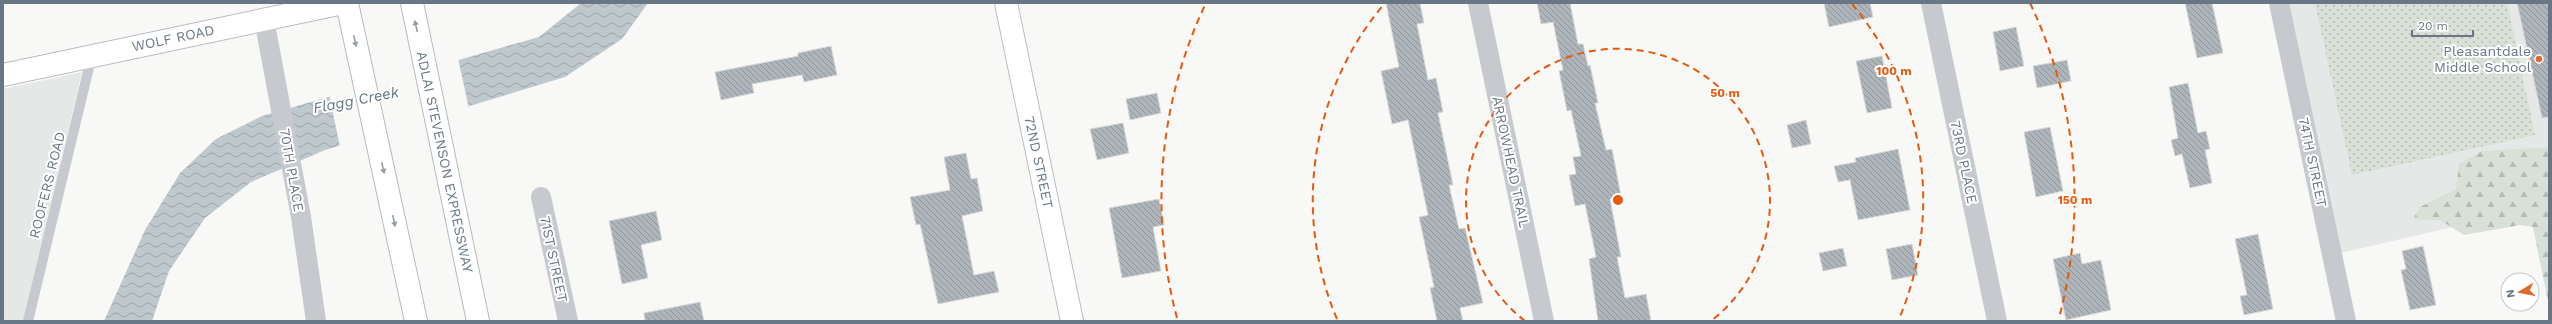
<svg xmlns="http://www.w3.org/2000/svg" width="2552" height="324" font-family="'Work Sans',sans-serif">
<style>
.built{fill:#e6e7e7}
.forest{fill:url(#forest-firs)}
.park{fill:url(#park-dots)}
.water{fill:url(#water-waves)}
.pier{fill:#f8f8f6}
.building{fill:url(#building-back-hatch);stroke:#dadad8}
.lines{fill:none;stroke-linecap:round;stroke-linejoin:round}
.secondary-casing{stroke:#b8bdc2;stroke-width:24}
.highway-casing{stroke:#b7babd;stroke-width:24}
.lane{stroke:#c6c9cd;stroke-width:10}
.street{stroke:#c6c9cd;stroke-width:20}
.secondary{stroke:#fff;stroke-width:22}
.highway{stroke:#fff;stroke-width:22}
.oneway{fill:#959faa}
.ring{fill:none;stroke:#e8590c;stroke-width:2;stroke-dasharray:7 5}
.poi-dot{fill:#e1682e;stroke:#fff;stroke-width:1.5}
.labels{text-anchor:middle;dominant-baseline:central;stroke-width:4;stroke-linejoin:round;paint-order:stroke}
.street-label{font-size:14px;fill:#687686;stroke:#fff}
.poi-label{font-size:14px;fill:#687686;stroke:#fff;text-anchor:end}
.water-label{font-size:15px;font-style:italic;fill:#637782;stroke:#fff}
.centre{fill:#e8590c;stroke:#fff;stroke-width:2}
.ring-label{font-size:12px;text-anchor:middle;font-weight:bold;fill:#e8590c;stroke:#fff;stroke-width:4;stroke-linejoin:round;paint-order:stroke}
</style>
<defs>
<pattern id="forest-firs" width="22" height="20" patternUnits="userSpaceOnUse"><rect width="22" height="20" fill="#d9e0d7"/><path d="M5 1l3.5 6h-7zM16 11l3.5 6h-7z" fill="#b4bab4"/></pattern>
<pattern id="park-dots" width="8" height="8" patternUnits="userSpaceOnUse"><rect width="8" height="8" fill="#d9e0d7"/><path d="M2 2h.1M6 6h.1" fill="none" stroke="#b4bab4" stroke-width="1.8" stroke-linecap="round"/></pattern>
<pattern id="water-waves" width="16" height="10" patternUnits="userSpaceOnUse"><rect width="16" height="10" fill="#bfc8cd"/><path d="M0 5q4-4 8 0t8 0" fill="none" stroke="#9fa7ac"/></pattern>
<pattern id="building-back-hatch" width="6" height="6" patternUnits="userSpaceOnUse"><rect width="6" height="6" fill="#adb4ba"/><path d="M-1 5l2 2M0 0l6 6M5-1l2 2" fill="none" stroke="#91979d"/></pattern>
</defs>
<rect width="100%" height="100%" fill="#f8f8f6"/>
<!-- built -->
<g class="built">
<polygon points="2279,3 2549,3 2549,205 2332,255"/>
<polygon points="82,72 23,321 3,321 3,89"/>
</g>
<!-- forest -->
<polygon class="forest" points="2549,147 2549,306 2533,227 2520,225 2464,235 2440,220 2413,219 2420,207 2456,189 2459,164 2482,151"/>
<!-- park -->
<polygon class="park" points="2315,3 2507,3 2535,135 2352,175"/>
<!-- water -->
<polygon class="water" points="581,3 648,3 622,39 565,77 325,150 251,182 205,218 169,271 152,321 104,321 145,230 180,173 216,139 262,116 539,37"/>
<!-- pier -->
<polygon class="pier" points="458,58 469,109 340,147 329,94"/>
<!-- building -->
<g class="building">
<polygon points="1386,3 1420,3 1424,23 1417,24 1428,80 1436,78 1443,112 1438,113 1453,185 1449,185 1459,229 1465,228 1483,303 1460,308 1463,321 1437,321 1430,288 1434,287 1419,217 1428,215 1408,120 1392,124 1381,71 1399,67"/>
<polygon points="1537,3 1570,3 1578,44 1583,44 1588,66 1590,65 1598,103 1595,103 1606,150 1612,149 1621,196 1610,199 1621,257 1617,257 1625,298 1646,294 1651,321 1598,321 1589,259 1596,257 1585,204 1575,206 1569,175 1576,174 1573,157 1581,156 1571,110 1567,111 1559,71 1563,70 1553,22 1541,24"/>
<polygon points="1824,3 1870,3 1873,17 1829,27"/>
<polygon points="2185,3 2212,3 2223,53 2197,58"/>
<polygon points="2517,3 2549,3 2549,117 2542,118"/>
<polygon points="2016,27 2024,66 2000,71 1993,32"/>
<polygon points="831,46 837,75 804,82 802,75 752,84 754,93 721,100 715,72 798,56 798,53"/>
<polygon points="1882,56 1892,108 1867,113 1856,61"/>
<polygon points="2067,60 2071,81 2037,88 2033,66"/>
<polygon points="2188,83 2198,133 2206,131 2210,149 2205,150 2212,183 2190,188 2182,154 2175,156 2171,140 2178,138 2169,87"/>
<polygon points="1157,93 1161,113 1130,120 1126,99"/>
<polygon points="1806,120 1811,144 1792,148 1787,125"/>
<polygon points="1123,123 1129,153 1097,160 1090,129"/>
<polygon points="2050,127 2063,191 2036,197 2024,132"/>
<polygon points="1898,149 1910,210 1858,220 1850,180 1838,182 1834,166 1856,162 1855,158"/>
<polygon points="966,153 971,179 977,178 983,211 962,216 974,275 994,271 999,292 938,304 920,224 916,225 910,197 950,190 944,157"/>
<polygon points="1159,199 1164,225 1153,227 1161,271 1122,278 1109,208"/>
<polygon points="656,211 662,240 641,245 648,278 622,284 609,221"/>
<polygon points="2258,234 2273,309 2244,315 2240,296 2247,295 2235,239"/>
<polygon points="1912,244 1918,275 1892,280 1886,249"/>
<polygon points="2423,246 2436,305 2410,310 2401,270 2406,269 2402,251"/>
<polygon points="1843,248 1847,266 1823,271 1819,253"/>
<polygon points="2080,253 2082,264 2101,260 2111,310 2066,320 2053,259"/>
<polygon points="700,302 704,321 645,321 644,313"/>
</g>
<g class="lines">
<!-- secondary casing -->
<g class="secondary-casing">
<g id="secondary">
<polyline points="1006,3 1072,321"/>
<polyline points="3,75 343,3"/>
</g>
</g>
<!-- highway casing -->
<g class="highway-casing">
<g id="highway">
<polyline points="347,3 416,321"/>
<polyline points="412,3 478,321"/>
</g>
</g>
<!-- lane -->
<polyline class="lane" points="28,321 92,55"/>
<!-- street -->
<g class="street">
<polyline points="1478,3 1544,321"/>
<polyline points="1931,3 1997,321"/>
<polyline points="2279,3 2346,321"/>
<polyline points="264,19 301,217 316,321"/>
<polyline points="541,197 568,321"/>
</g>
<!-- secondary -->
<use href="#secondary" class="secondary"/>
<!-- highway -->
<use href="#highway" class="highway"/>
</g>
<!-- one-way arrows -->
<defs><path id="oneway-solid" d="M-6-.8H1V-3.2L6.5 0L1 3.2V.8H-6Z"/></defs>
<g class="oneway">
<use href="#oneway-solid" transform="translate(416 26) rotate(-102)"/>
<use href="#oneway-solid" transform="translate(355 41) rotate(78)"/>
<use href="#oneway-solid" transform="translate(383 168) rotate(78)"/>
<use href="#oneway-solid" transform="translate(394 221) rotate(78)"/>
</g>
<!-- distance rings -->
<g class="ring">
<path d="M1525 321A152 152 0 1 1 1711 321"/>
<path d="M1337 319A305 305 0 0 1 1384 4M1852 4A305 305 0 0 1 1899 319"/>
<path d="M1177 318A457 457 0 0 1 1206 3M2030 3A457 457 0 0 1 2059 318"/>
</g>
<!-- markers -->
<circle class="poi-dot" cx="2539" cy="59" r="4"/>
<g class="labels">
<!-- street labels -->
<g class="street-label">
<text transform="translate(173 38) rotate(-12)">WOLF ROAD</text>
<text transform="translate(445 162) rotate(78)">ADLAI STEVENSON EXPRESSWAY</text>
<text transform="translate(1039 162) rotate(78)">72ND STREET</text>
<text transform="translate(1511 162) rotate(78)">ARROWHEAD TRAIL</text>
<text transform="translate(1964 162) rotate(78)">73RD PLACE</text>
<text transform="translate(2313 162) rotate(78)">74TH STREET</text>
<text transform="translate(292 170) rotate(80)">70TH PLACE</text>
<text transform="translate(47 185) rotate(-76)">ROOFERS ROAD</text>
<text transform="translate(554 259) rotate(78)">71ST STREET</text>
</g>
<!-- poi labels -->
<g class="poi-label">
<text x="2531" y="51">Pleasantdale<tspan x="2531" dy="16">Middle School</tspan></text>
</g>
<!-- water labels -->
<g class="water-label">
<text transform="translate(356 100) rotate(-11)">Flagg Creek</text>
</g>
</g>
<circle cx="1618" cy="200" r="6" class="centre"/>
<g class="ring-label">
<text x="1894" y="75">100 m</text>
<text x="1725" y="97">50 m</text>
<text x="2075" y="204">150 m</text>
</g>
<!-- border -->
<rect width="2552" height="324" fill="none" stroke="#687686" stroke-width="8"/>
<!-- north arrow -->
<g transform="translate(2520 292) rotate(260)"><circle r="19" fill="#ffffff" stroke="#c3c8cf"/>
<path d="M0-3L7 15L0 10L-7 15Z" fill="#e1682e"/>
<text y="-6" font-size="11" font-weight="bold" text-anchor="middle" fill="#687686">N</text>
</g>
<!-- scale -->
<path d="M2412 30v6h61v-6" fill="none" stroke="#687686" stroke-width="2"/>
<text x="2418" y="30" font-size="12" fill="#687686" stroke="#ffffff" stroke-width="3" paint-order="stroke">20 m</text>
</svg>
